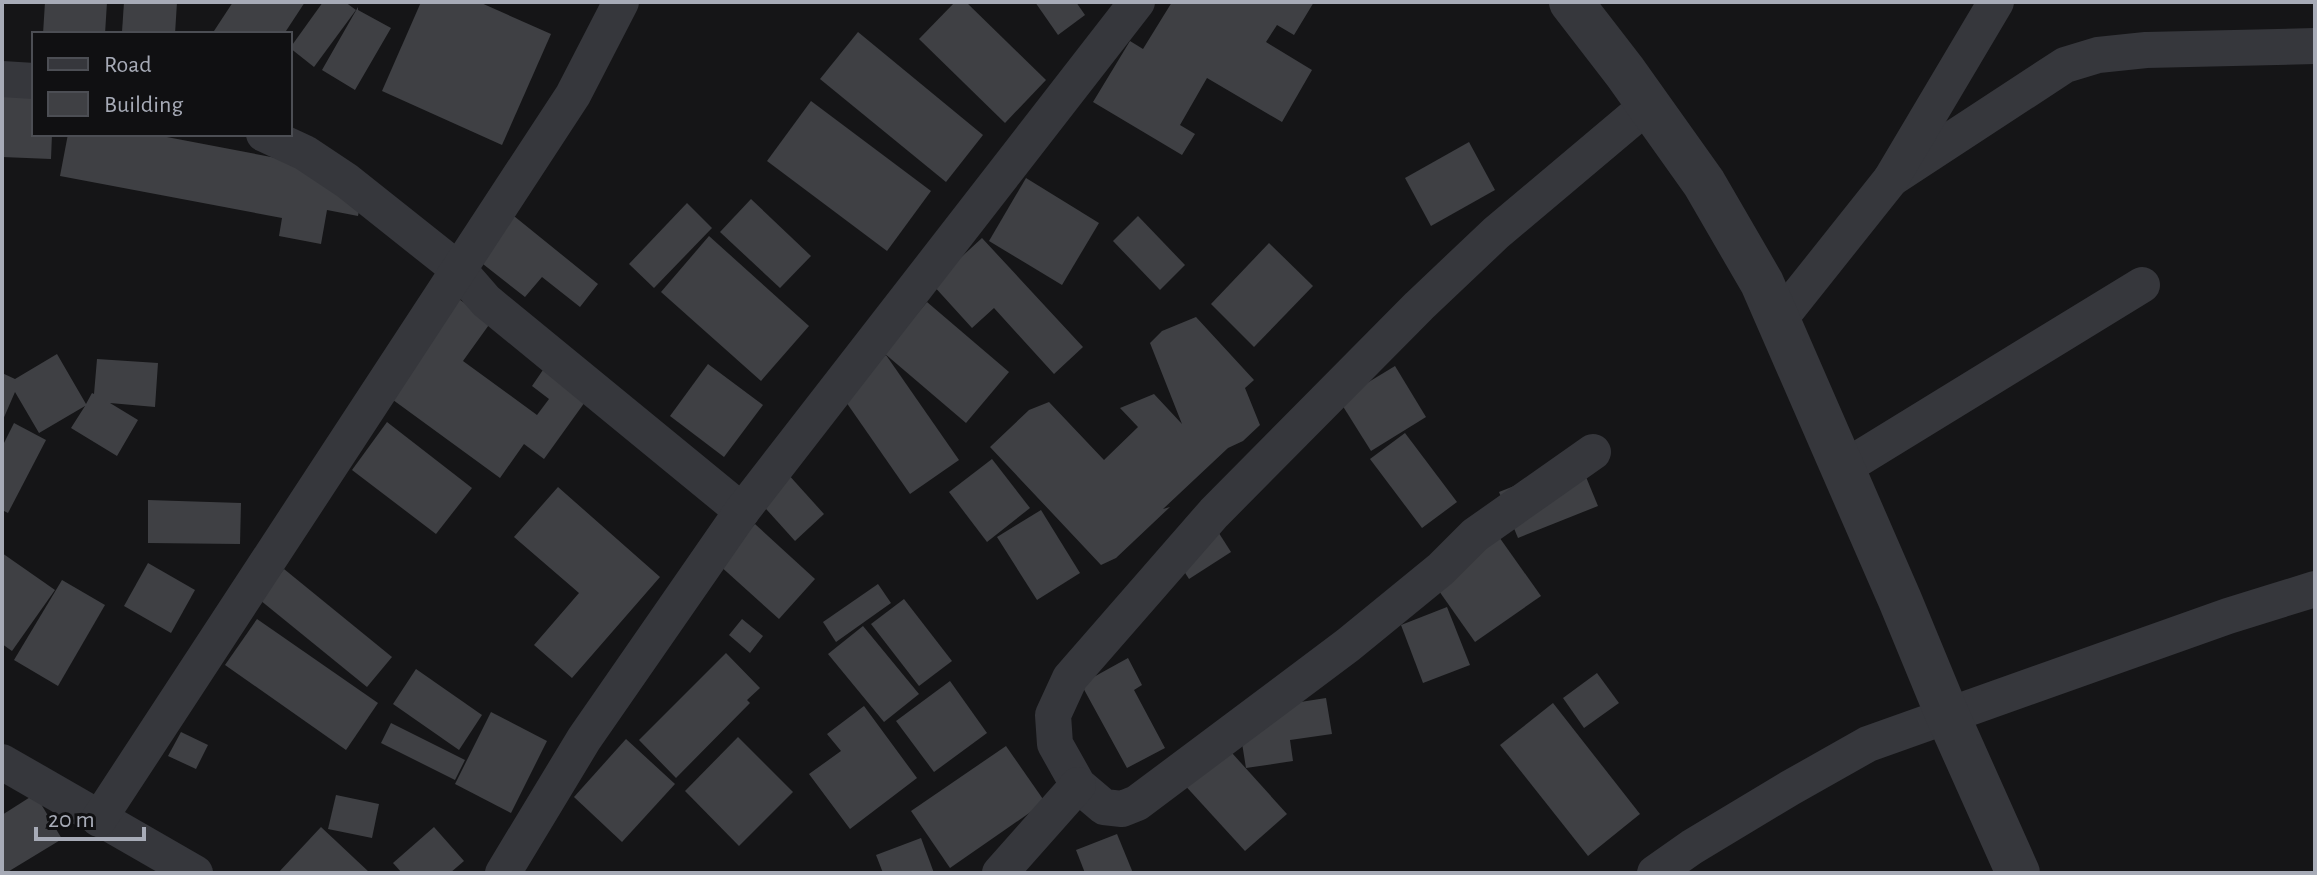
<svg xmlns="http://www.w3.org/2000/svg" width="2317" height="875" font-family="'Alegreya Sans',sans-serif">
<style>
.building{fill:#3f4044}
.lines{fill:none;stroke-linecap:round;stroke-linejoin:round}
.minor{stroke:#36373c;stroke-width:36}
.tertiary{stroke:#36373c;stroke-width:44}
</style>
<rect width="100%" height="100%" fill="#151517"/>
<!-- building -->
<g class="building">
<polygon points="45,2 107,2 105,34 43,34"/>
<polygon points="124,2 177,2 175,34 122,32"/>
<polygon points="233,2 305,2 284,34 212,34"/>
<polygon points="323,2 345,2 356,10 314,67 290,48"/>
<polygon points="421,2 479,2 551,34 502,145 382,91"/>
<polygon points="955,2 966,2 1046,80 1005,123 919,39"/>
<polygon points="1035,2 1076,2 1085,15 1058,35"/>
<polygon points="1172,2 1314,2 1294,35 1277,25 1266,42 1312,70 1282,122 1207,78 1180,125 1195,134 1182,155 1093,102 1130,41 1143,49"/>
<polygon points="358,7 358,10 391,28 355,90 322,70"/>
<polygon points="858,32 983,135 946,182 820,79"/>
<polygon points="2,84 34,86 34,134 52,134 51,159 2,157"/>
<polygon points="811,101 931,191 887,251 767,161"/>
<polygon points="68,134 151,134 366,175 358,216 327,210 321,244 279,236 282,218 60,176"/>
<polygon points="1469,142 1495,190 1431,226 1405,178"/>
<polygon points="1026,178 1099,223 1062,285 989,241"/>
<polygon points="751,199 811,256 780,288 720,232"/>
<polygon points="687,203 712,228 654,288 629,264"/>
<polygon points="509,212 598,284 580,307 542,277 525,297 474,257"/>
<polygon points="1138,216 1185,265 1160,290 1113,241"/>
<polygon points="709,236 809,326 761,381 661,292"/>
<polygon points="982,238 1083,347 1054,374 994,308 972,328 932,284"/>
<polygon points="1269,243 1313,286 1254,347 1211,304"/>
<polygon points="459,299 491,322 463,361 537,415 549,399 532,386 547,364 590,395 544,459 524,444 500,478 389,397"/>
<polygon points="927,302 1009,372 966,423 884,353"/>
<polygon points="1196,317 1254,380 1245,388 1260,425 1243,441 1228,448 1163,509 1170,507 1116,558 1101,565 990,447 1029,410 1049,402 1104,460 1138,427 1120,408 1154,394 1182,424 1150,343 1162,331"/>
<polygon points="57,354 86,404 92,393 94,394 97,359 158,363 155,407 110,403 138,420 117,456 71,428 85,406 39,433 15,392 2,422 2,373 15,379"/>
<polygon points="886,355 959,460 910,494 837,389"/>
<polygon points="708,364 763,405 724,457 670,416"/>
<polygon points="1395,366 1426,417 1371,451 1339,400"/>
<polygon points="387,422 472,488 436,534 352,470"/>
<polygon points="14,423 46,440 8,513 2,510 2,447"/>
<polygon points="1405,433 1457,502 1422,528 1370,459"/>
<polygon points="992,459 1030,508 987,542 949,492"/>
<polygon points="1579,460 1598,506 1518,538 1499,492"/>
<polygon points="787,473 824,514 795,541 758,500"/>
<polygon points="558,487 660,577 572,678 534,645 579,593 514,537"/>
<polygon points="148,500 241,503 240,544 148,543"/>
<polygon points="1041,510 1080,573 1037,600 997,537"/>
<polygon points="755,524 815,579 779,619 718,564"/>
<polygon points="1215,527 1231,552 1189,579 1173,554"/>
<polygon points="1492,527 1541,596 1475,642 1427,574"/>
<polygon points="2,553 55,590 12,651 2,644"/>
<polygon points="148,563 195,590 171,633 124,606"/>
<polygon points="284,569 392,657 367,687 260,600"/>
<polygon points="62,580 105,605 58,686 14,660"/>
<polygon points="878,584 891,603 836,642 823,622"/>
<polygon points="904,599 952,661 919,686 871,624"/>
<polygon points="1447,607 1470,665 1423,683 1401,625"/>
<polygon points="257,619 378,703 346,750 225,665"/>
<polygon points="742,619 763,636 750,653 729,635"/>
<polygon points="863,626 919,694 884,722 828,654"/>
<polygon points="726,653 760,688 747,700 750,703 676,778 639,740"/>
<polygon points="1128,658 1142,685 1134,690 1165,748 1127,768 1081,684"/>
<polygon points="416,669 482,715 459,750 393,704"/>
<polygon points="1597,673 1619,703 1584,728 1563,698"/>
<polygon points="950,681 987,733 934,772 896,721"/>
<polygon points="1326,698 1332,734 1290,740 1293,761 1246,768 1237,712"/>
<polygon points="1553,703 1640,814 1588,856 1500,745"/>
<polygon points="864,706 917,778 850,829 809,774 841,751 827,734"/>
<polygon points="491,712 547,741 511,813 455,784"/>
<polygon points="391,723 465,760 455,780 381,743"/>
<polygon points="181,732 208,745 196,769 168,756"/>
<polygon points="738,737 793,792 739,846 685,791"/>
<polygon points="626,739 675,784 622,842 574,797"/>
<polygon points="1223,743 1287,814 1245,851 1181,781"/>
<polygon points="1006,746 1045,802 950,868 911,811"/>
<polygon points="35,794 62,839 6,873 2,873 2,815"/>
<polygon points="336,795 379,804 372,838 328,829"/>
<polygon points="321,827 370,873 278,873"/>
<polygon points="434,827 464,861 450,873 402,873 393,863"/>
<polygon points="1117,834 1133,873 1085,873 1076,850"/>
<polygon points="921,838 934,873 883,873 876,855"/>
</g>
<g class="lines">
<!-- minor -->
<g class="minor">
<polyline points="2,79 34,81"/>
<polyline points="264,134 305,153 347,181 459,270 486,301 742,511"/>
<polyline points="1891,179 2065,65 2098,55 2146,50 2315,46"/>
<polyline points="1778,321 1891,179 1996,2"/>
<polyline points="1593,452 1475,535 1441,569 1348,645 1137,803 1122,809 1104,807 1078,785 1055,744 1053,715 1070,678 1214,513 1419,306 1496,233 1648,105"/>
<polyline points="1842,469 2142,285"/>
<polyline points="2,762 195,873"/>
<polyline points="99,819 573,95 621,2"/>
<polyline points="503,873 584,739 742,511 1137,2"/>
<polyline points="1000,873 1078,785"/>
<polyline points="1655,873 1692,847 1790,788 1868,744 2228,616 2315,589"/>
</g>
<!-- tertiary -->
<polyline class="tertiary" points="1571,2 1625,72 1704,183 1762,283 1900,600 1947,714 2018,873"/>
</g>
<!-- border -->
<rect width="2317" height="875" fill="none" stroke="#a7abb7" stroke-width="8"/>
<!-- legend -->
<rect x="32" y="32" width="260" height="104" fill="#101012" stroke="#4c4e54" stroke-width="2"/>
<rect x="48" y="58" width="40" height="12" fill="#36373c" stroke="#4c4e54" stroke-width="2"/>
<text x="104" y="72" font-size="24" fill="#a7abb7">Road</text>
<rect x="48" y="92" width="40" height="24" fill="#3f4044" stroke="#4c4e54" stroke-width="2"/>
<text x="104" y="112" font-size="24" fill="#a7abb7">Building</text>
<!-- scale -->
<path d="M36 827v12h108v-12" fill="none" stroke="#a7abb7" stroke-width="4"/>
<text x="48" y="827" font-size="24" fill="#a7abb7" stroke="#101012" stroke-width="6" paint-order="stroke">20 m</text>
</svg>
